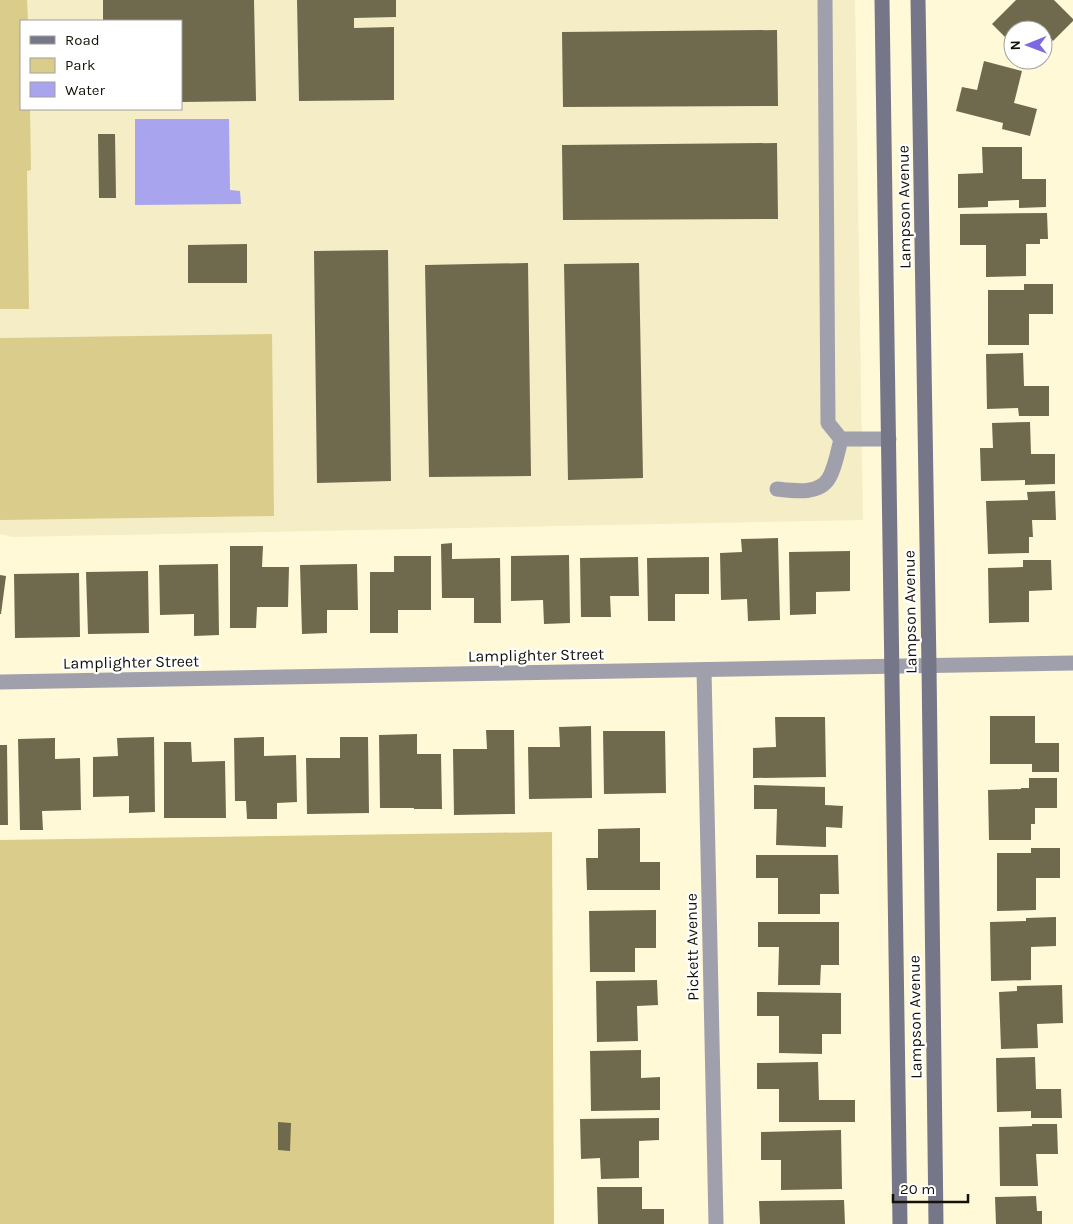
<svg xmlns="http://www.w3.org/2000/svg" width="1073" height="1224" font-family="Karla,sans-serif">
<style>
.built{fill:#f4edc5;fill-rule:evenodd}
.green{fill:#dacd8b}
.water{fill:#a9a4ee}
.building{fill:#6f6a4d}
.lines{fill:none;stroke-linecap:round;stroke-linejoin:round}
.lane{stroke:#a0a0ad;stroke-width:15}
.street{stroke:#a0a0ad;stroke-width:15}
.secondary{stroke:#767689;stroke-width:15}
.labels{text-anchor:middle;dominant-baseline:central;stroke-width:4.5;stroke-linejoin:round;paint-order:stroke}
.street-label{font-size:16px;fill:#141207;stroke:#fff}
</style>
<rect width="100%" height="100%" fill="#fff9d8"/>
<!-- built -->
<path class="built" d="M0,0h855l8,520 -851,17 -12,-3zM21,21h160v88h-160z"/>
<!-- green -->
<g class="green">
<polygon points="0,0 27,0 28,21 21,21 21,109 30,109 31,170 27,171 29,309 0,309"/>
<polygon points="272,334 274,516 0,520 0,338"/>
<polygon points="552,832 554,1224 0,1224 0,840"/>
</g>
<!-- water -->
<polygon class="water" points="135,119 229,119 230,190 240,191 241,204 135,205"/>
<!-- building -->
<g class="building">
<polygon points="103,0 254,0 256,101 181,102 181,21 103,21"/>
<polygon points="297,0 396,0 396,17 354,18 354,28 394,27 394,100 299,101"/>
<polygon points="1016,0 1054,0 1073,19 1073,21 1053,41 1040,27 1037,30 1013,30 1013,45 992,24"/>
<polygon points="777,30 778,106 563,107 562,32"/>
<polygon points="984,61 1022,71 1014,103 1037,109 1030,136 1002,129 1003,123 956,111 962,87 977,90"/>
<polygon points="98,134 115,134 116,198 99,198"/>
<polygon points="777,143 778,219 563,220 562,145"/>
<polygon points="982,147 1022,147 1022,179 1046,179 1046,207 1019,208 1019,200 988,201 988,207 958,208 958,174 983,173"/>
<polygon points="1047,213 1048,239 1040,239 1040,244 1026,244 1026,276 986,277 986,245 960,245 960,214"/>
<polygon points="247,244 247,283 188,283 188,245"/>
<polygon points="388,250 391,481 317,483 314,251"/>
<polygon points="528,263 531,476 429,477 425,265"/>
<polygon points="639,263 643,478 568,480 564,264"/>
<polygon points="1024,284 1053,284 1053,314 1029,314 1029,345 988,345 988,290 1024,290"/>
<polygon points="1023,353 1024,386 1049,386 1049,416 1019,416 1018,408 987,409 986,354"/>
<polygon points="1030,422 1031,454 1055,454 1055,484 1025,485 1025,480 981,481 980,448 993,448 992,423"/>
<polygon points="1055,491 1056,520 1032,520 1033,537 1029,537 1029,553 988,554 986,501 1028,500 1027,492"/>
<polygon points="778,538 780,620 748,621 747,599 721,600 720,553 742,552 741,539"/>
<polygon points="452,543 452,559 500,558 501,623 474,623 474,598 442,598 441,544"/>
<polygon points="230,546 263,546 262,567 289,567 288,607 257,607 256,628 230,628"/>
<polygon points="850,551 850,591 816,592 816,614 790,615 789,552"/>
<polygon points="569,555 570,623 544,624 543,600 511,601 511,556"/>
<polygon points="394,556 431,556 431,610 398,610 398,633 370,633 370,572 394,572"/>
<polygon points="638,557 639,596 610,596 611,617 581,617 580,558"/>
<polygon points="709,557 709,594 675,594 675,621 648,621 647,558"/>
<polygon points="1023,560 1051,560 1052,590 1029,591 1029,622 989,623 988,568 1023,567"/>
<polygon points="218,564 219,635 194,636 194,614 160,615 159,565"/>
<polygon points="357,564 358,610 327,610 327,633 302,634 300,565"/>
<polygon points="148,571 149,633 88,634 86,572"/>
<polygon points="79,573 80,637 15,638 14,574"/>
<polygon points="0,575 6,576 1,614 0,614"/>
<polygon points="990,716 1035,716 1035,743 1059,743 1059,772 1032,772 1032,764 990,764"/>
<polygon points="775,717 825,717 826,777 753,778 753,748 776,747"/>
<polygon points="591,726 592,798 529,799 528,747 560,747 559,727"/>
<polygon points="486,730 514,730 515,814 454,815 453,749 487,749"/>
<polygon points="603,731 665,731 666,793 604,794"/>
<polygon points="417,734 417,754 441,754 442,809 414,809 414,808 380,808 379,735"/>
<polygon points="154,737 155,812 129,813 129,796 93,797 93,757 118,756 117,738"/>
<polygon points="264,737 264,756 296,755 297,802 277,803 277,819 247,819 246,801 235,801 234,738"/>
<polygon points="340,737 368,737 369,813 307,814 306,758 340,758"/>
<polygon points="55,738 55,759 80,758 81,810 42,811 43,830 20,830 18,739"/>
<polygon points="164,742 191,742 192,762 225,761 226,818 164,818"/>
<polygon points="0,745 7,745 8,825 0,825"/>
<polygon points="1029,778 1057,778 1057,808 1035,808 1035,824 1031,824 1031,840 989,840 988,790 1021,789 1021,788 1029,788"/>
<polygon points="754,785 825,787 825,805 843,806 842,828 826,827 826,847 776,845 777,809 754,809"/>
<polygon points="640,828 640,862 660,862 660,890 587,890 586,858 598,858 598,829"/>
<polygon points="1031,848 1060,848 1060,878 1036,878 1036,910 997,911 997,853 1031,853"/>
<polygon points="756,855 838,855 839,894 820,894 820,914 778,914 778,878 756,878"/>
<polygon points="656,910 656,948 635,948 635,972 590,972 589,911"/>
<polygon points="1056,917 1056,946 1031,947 1031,980 991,981 990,922 1026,921 1026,918"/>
<polygon points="758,922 839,922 839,965 821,965 820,985 778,985 779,947 758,947"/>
<polygon points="657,980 658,1005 637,1006 638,1041 597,1042 596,981"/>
<polygon points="1062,985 1063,1023 1037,1024 1038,1048 1001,1049 999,992 1017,991 1017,986"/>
<polygon points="757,992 841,993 841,1034 822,1034 822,1054 779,1053 779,1016 757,1016"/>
<polygon points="641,1050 641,1078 660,1077 660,1110 591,1111 590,1051"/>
<polygon points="1035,1057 1036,1089 1061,1089 1062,1118 1031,1118 1031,1111 997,1112 996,1058"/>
<polygon points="818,1062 819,1100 855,1100 855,1122 779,1122 779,1089 757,1089 757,1063"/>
<polygon points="659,1118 659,1140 639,1141 639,1178 601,1179 600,1158 581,1159 580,1119"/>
<polygon points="278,1122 291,1123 290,1151 278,1150"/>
<polygon points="1032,1124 1057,1124 1058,1154 1036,1154 1038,1186 1000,1186 999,1127 1032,1126"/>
<polygon points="841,1130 842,1189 781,1190 781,1160 761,1160 761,1132"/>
<polygon points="597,1187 642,1187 642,1209 664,1209 664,1224 598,1224"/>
<polygon points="1036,1196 1037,1211 1042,1211 1042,1224 996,1224 995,1197"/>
<polygon points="844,1200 845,1224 760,1224 759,1201"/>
</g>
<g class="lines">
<!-- lane -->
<g class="lane">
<polyline points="825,0 828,423 841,439 889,439"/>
<path d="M777,489c17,2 42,6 52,-11 6,-10 9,-27 12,-39"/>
</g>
<!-- street -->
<g class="street">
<polyline points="704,670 716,1224"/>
<polyline points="0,682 1073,663"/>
</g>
<!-- secondary -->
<g class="secondary">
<polyline points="882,0 900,1224"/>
<polyline points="918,0 929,666 936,1224"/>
</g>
</g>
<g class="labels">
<!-- street labels -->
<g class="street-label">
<text transform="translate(904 207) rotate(-91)">Lampson Avenue</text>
<text transform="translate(910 612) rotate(-91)">Lampson Avenue</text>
<text transform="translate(536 655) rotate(-1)">Lamplighter Street</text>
<text transform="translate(131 662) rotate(-1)">Lamplighter Street</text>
<text transform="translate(692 947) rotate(-91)">Pickett Avenue</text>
<text transform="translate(915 1017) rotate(-91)">Lampson Avenue</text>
</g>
</g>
<!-- legend -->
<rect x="20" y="20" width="162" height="90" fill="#ffffff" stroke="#a1a09c"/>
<rect x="30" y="36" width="25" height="8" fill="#767689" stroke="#a1a09c"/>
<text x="65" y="45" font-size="15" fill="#141207">Road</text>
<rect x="30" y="58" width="25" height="15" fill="#dacd8b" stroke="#a1a09c"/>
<text x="65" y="70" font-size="15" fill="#141207">Park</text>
<rect x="30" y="82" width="25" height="15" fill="#a9a4ee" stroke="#a1a09c"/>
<text x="65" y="95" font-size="15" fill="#141207">Water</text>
<!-- north arrow -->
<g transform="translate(1028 45) rotate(269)"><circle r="24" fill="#ffffff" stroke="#a1a09c"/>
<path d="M0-4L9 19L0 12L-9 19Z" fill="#7d69e4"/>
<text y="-8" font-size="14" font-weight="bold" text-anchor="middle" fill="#141207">N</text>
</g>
<!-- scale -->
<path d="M893 1194v8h75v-8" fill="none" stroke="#141207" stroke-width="2.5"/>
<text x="900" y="1194" font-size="15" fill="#141207" stroke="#ffffff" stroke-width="4" paint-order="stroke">20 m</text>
</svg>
